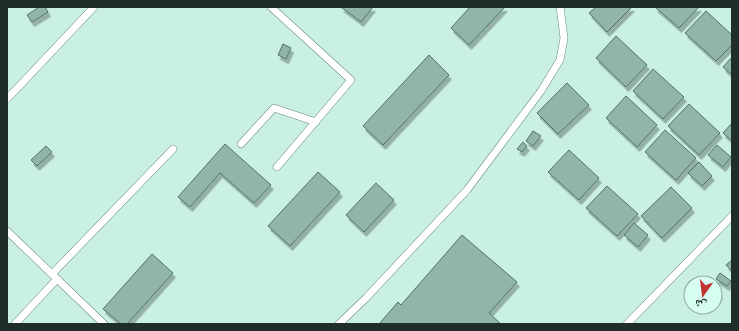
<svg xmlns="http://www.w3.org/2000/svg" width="739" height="331" font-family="'PT Sans Narrow','Noto Naskh Arabic',sans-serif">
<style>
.building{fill:#92b5ab;stroke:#517269;filter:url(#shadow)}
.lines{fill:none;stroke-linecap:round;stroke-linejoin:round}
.service-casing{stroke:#688a81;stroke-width:8}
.service{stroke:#fff;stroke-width:7}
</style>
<defs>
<filter id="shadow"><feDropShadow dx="2.5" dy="4.5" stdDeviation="0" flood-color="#0004"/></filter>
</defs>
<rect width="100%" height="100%" fill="#caefe4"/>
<!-- building -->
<g class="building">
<polygon points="39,7 45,7 48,12 32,22 27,15"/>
<polygon points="341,7 373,7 361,22"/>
<polygon points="470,7 505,7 469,45 451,28"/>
<polygon points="596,7 632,7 607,32 589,13"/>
<polygon points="655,7 699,7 679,28"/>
<polygon points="706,11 732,35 732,45 716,61 685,33"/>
<polygon points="616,36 647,65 626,87 596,58"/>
<polygon points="283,44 291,48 286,59 278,55"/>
<polygon points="429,55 449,75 383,145 363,126"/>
<polygon points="732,57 732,75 723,67"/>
<polygon points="653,69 684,97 663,119 633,91"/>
<polygon points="567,83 589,105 558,134 537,113"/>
<polygon points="626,96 657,125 637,147 606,118"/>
<polygon points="689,104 720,133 699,155 668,126"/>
<polygon points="732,123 732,141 723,133"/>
<polygon points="665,130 696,158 676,180 645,152"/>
<polygon points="533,131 541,136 533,146 526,141"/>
<polygon points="523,142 527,146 522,152 517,149"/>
<polygon points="225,144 271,185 254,203 220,173 190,207 178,197"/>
<polygon points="717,145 731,157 723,167 708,155"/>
<polygon points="46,146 52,152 37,166 31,160"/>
<polygon points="569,150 599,178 579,200 548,172"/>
<polygon points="699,162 712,176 702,186 688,173"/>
<polygon points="318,172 340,192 290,246 268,226"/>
<polygon points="376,183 394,200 364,232 346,215"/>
<polygon points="607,186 638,214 617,236 586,208"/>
<polygon points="671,187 692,208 662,238 641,216"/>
<polygon points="634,223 648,235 638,247 624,235"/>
<polygon points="462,235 517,282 489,313 501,324 382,324 380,323 398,302 401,305"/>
<polygon points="152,254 173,273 127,324 121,324 103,309"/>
<polygon points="731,261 732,262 732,271 726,265"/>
<polygon points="720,273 731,281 727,286 716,279"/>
<polygon points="715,290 720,293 717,299 715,297"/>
</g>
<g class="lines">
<!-- service casing -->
<g class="service-casing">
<g id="service">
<polyline points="271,7 351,80 277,167"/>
<polyline points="7,99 94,7"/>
<polyline points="241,144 274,108 316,122"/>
<polyline points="7,231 104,324"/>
<polyline points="52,274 173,149"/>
<polyline points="15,324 57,279"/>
<polyline points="339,324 366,298 467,190 541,91 560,60 564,38 560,7"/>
<polyline points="627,324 732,216"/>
</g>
</g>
<!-- service -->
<use href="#service" class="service"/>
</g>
<!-- border -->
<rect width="739" height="331" fill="none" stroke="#202e2a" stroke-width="16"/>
<!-- north arrow -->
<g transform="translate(703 295) rotate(194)"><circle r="19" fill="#d7fcf2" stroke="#8eaaa2"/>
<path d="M0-3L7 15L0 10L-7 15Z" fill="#c23331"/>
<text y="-6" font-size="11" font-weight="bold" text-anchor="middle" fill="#202e2a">ش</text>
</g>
</svg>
